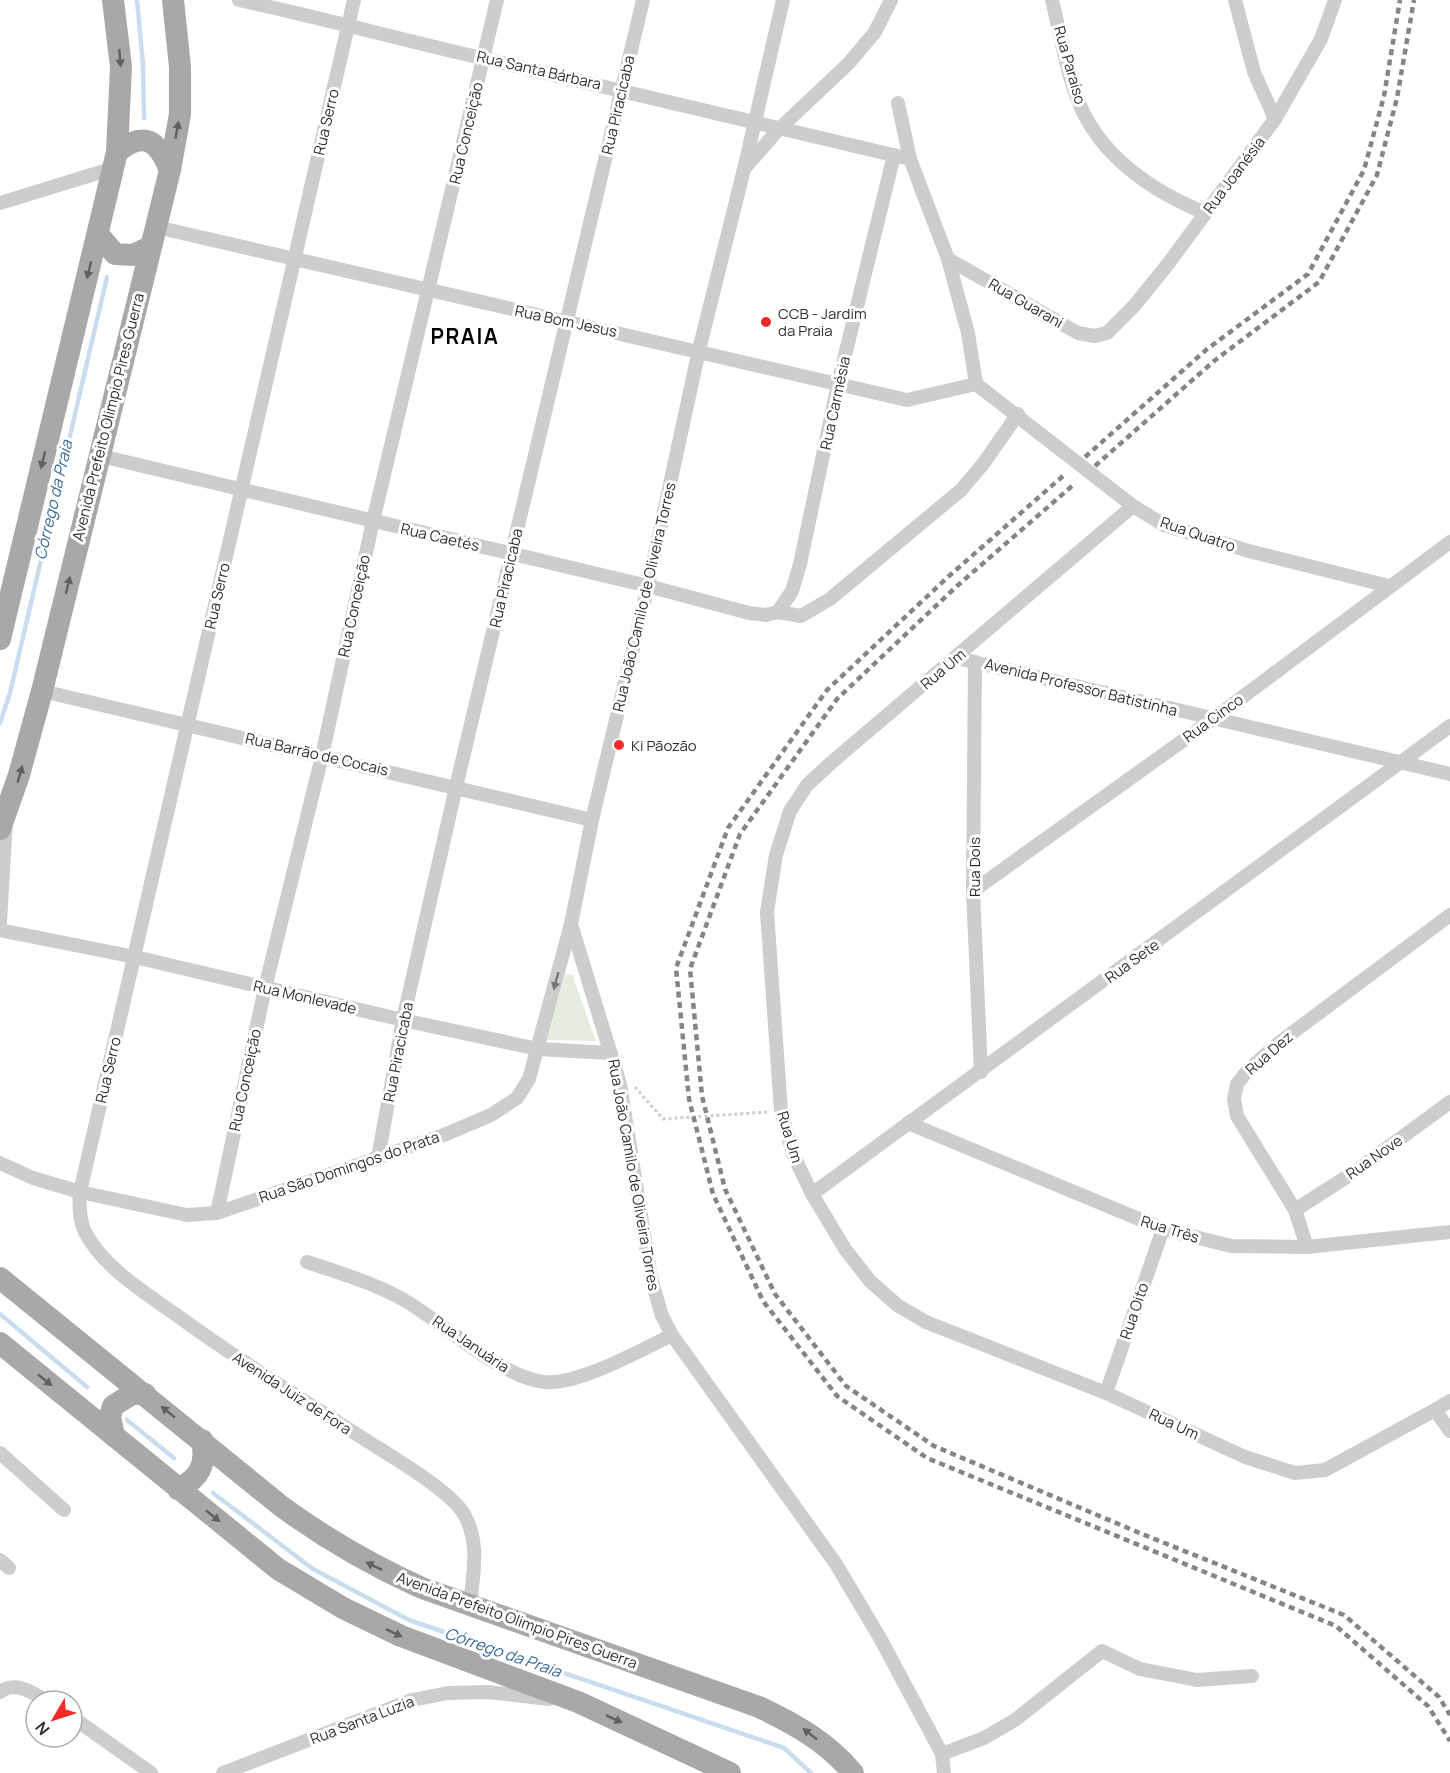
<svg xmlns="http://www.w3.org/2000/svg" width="1450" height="1773" font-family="Manrope,sans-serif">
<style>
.green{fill:#e5eede}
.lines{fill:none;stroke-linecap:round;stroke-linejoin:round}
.stream{stroke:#c9ddef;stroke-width:4.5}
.path{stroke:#cdcdcd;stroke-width:3;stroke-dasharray:3 3;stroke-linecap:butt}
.minor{stroke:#cdcdcd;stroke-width:14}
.primary{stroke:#a8a8a8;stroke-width:22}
.rail{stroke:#858585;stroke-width:4.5;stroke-dasharray:6 4.5;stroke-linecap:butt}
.oneway{fill:#606060}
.oneway2{fill:#777}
.poi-dot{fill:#f12c28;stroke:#fff;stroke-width:2}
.labels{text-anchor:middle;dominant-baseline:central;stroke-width:6;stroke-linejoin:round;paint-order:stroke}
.street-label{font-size:15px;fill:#303030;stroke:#fff}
.poi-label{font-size:15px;fill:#303030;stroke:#fff;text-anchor:start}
.water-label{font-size:16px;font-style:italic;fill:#386a99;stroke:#fff}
.district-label{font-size:21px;font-weight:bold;letter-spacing:1.5px;fill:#000;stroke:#fff}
</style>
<rect width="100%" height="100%" fill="#fff"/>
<!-- green -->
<polygon class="green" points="572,974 596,1041 547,1040 565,975"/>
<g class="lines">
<!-- stream -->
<g class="stream">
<polyline points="137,0 143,64 144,118"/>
<polyline points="0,723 10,693 107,277"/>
<polyline points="0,1314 87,1387"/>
<polyline points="127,1420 174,1458"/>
<polyline points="213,1493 313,1569 409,1620 784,1748 811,1773"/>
</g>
<!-- path -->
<polyline class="path" points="635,1087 663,1119 767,1112"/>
<!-- minor -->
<g class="minor">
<path d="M239,0c83,18 164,40 247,59 141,33 282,66 424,100"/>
<path d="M354,0l-274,1192c-1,14 -1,27 5,40 18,35 59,60 90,82 66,48 136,91 205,135 22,14 74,45 85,67 15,28 8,59 5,89"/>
<polyline points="891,0 875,32 849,63 778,130 744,169 699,350 648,586 592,820 571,924 620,1084 651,1278 662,1316 672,1335 836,1564 880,1638 942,1754 944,1773"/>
<path d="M1052,0c9,36 15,78 31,112 24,49 74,81 122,101"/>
<polyline points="1235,0 1254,72 1275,119"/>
<polyline points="898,103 910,159 948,259 968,333 976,384"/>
<polyline points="745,165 783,0"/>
<polyline points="0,203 114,168"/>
<polyline points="156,227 907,400 976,384"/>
<polyline points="948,259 1078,333 1095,336 1107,333 1134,306 1168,264 1275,119 1321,39 1335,0"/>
<polyline points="976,384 1133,506 1164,525 1249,551 1389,586"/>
<polyline points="101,456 648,586 749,613 766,615 778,612 801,616 830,599 961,490 983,464 1018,414"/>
<polyline points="1133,506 832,762 807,785 790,811 776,855 767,912 781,1111 793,1154 812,1194 845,1249 870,1281 897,1305 926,1322 1106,1393 1245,1457 1295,1473 1325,1470 1435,1410"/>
<polyline points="778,612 792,591 800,564 838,384 894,155"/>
<polyline points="957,658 1450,774"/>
<polyline points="975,662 973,891 981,1072"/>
<polyline points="42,691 592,820"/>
<polyline points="973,891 1213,719 1450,542"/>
<polyline points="0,922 6,820"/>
<polyline points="0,930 135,957 403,1020 538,1049 611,1053"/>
<polyline points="908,1123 1163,1229 1231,1246 1307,1247 1450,1232"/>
<polyline points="378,1158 403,1020 456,787 643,0"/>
<polyline points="0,1163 33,1178 80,1192 187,1215 217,1213 444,1135 491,1115 517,1098 529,1079 571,924"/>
<polyline points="812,1194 1450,726"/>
<polyline points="1295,1210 1356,1171 1450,1102"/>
<polyline points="217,1213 265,988 322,756 373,521 497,0"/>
<polyline points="1307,1247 1295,1210 1237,1116 1234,1099 1237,1084 1248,1070 1280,1042 1450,915"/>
<path d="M307,1262c33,11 67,21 97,38 40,23 97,78 141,82 34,3 96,-32 127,-47"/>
<polyline points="1106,1393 1163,1229"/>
<polyline points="1450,1401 1435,1410 1450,1431"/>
<polyline points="0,1453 64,1510"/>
<polyline points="0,1560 9,1568"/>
<path d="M0,1692c15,-12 33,1 47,9"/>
<polyline points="72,1717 151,1773"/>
<polyline points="942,1754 984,1738 1015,1720 1102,1651 1140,1669 1197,1680 1252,1676"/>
<polyline points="223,1773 412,1700 448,1693 488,1692 549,1699"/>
</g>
<!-- primary -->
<g class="primary">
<path d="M117,152c28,-22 41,-11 53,18"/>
<polyline points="98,234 115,254 133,255 150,247"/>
<polyline points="0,639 117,152 121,67 113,0"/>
<polyline points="0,829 19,775 42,691 170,170 180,114 180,67 173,0"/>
<path d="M0,1278l281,228c45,33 90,59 141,82l337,119c36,17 68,35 94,66"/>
<polyline points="0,1343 278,1569 343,1608 401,1636 578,1702 730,1773"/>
<polyline points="114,1436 110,1417 113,1406 132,1394 145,1394"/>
<path d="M178,1489c22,-11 29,-25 24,-49"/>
</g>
<!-- rail -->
<g class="rail">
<polyline points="1085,457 1206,350 1308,274 1364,170 1384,96 1400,0"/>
<polyline points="1095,466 1214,361 1319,282 1377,175 1397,98 1414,0"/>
<polyline points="1063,476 949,576 827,690 728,828 676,968 689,1099 713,1194 763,1301 837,1396 927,1458 1336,1626 1428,1706 1450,1741"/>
<polyline points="1072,486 957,586 837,699 740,834 690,969 702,1096 725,1189 775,1294 846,1386 934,1446 1142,1534 1344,1615 1439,1697 1450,1715"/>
</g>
</g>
<!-- one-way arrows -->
<defs><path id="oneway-solid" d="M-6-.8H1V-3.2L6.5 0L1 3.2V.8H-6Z" transform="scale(1.5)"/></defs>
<g class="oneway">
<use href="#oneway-solid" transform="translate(120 58) rotate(85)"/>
<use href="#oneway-solid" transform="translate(177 130) rotate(-80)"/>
<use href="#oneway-solid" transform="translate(89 270) rotate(104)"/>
<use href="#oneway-solid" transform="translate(43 460) rotate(104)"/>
<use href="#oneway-solid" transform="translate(68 585) rotate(-76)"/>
<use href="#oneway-solid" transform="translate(20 774) rotate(-74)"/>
<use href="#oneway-solid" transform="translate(45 1380) rotate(39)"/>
<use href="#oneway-solid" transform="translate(168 1412) rotate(-141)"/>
<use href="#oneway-solid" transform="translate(213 1516) rotate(39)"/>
<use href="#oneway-solid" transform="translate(374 1566) rotate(-154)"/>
<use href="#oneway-solid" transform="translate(394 1633) rotate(25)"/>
<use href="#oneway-solid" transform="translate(614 1719) rotate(25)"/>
<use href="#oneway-solid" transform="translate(810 1734) rotate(-142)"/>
</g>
<use class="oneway2" href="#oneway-solid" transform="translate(556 981) rotate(105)"/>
<!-- markers -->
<g class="poi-dot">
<circle cx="766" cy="322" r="6"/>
<circle cx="619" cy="745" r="6"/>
</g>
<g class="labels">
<!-- street labels -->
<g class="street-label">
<text transform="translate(1070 65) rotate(74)">Rua Paraíso</text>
<text transform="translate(539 70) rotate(13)">Rua Santa Bárbara</text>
<text transform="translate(618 105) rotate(-77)">Rua Piracicaba</text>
<text transform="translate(326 122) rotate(-77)">Rua Serro</text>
<text transform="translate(466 133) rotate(-77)">Rua Conceição</text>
<text transform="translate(1234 175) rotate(-53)">Rua Joanésia</text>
<text transform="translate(1026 303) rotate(30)">Rua Guarani</text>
<text transform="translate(566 321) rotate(12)">Rua Bom Jesus</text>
<text transform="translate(835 403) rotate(-78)">Rua Carmésia</text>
<text transform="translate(108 417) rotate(-76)">Avenida Prefeito Olimpio Pires Guerra</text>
<text transform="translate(1198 534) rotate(19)">Rua Quatro</text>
<text transform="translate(440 537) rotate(13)">Rua Caetés</text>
<text transform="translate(506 578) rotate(-77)">Rua Piracicaba</text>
<text transform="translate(217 596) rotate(-77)">Rua Serro</text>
<text transform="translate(644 597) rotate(-77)">Rua João Camilo de Oliveira Torres</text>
<text transform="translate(354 606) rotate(-78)">Rua Conceição</text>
<text transform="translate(943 669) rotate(-40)">Rua Um</text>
<text transform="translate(1081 687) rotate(14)">Avenida Professor Batistinha</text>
<text transform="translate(1213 718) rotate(-36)">Rua Cinco</text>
<text transform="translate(317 754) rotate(13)">Rua Barrão de Cocais</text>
<text transform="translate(974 867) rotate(-90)">Rua Dois</text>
<text transform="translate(1132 961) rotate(-36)">Rua Sete</text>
<text transform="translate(305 997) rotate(13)">Rua Monlevade</text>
<text transform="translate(398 1052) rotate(-79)">Rua Piracicaba</text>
<text transform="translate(1269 1053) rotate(-41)">Rua Dez</text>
<text transform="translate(108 1070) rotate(-77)">Rua Serro</text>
<text transform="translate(245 1080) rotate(-78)">Rua Conceição</text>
<text transform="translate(790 1137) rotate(73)">Rua Um</text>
<text transform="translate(1374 1157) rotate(-35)">Rua Nove</text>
<text transform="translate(349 1167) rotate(-19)">Rua São Domingos do Prata</text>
<text transform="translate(634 1175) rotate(80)">Rua João Camilo de Oliveira Torres</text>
<text transform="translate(1170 1229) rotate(17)">Rua Três</text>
<text transform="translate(1134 1311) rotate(-71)">Rua Oito</text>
<text transform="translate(471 1344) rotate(34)">Rua Januária</text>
<text transform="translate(292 1393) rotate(33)">Avenida Juiz de Fora</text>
<text transform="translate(1174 1424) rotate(25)">Rua Um</text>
<text transform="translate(517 1620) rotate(20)">Avenida Prefeito Olimpio Pires Guerra</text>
<text transform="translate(362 1720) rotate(-21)">Rua Santa Luzia</text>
</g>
<!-- poi labels -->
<g class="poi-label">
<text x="778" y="313">CCB - Jardim<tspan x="778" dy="17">da Praia</tspan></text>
<text x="631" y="745">Ki Pãozão</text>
</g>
<!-- water labels -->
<g class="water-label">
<text transform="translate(53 500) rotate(-77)">Córrego da Praia</text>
<text transform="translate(503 1652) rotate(19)">Córrego da Praia</text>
</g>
<!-- district labels -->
<g class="district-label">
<text x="465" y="336">PRAIA</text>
</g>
</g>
<!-- north arrow -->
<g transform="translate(54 1719) rotate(231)"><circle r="28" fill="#ffffff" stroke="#acacac" stroke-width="1.5"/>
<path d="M0-4.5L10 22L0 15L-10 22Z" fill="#f12c28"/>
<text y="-9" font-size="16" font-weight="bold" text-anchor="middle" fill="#303030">N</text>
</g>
</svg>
